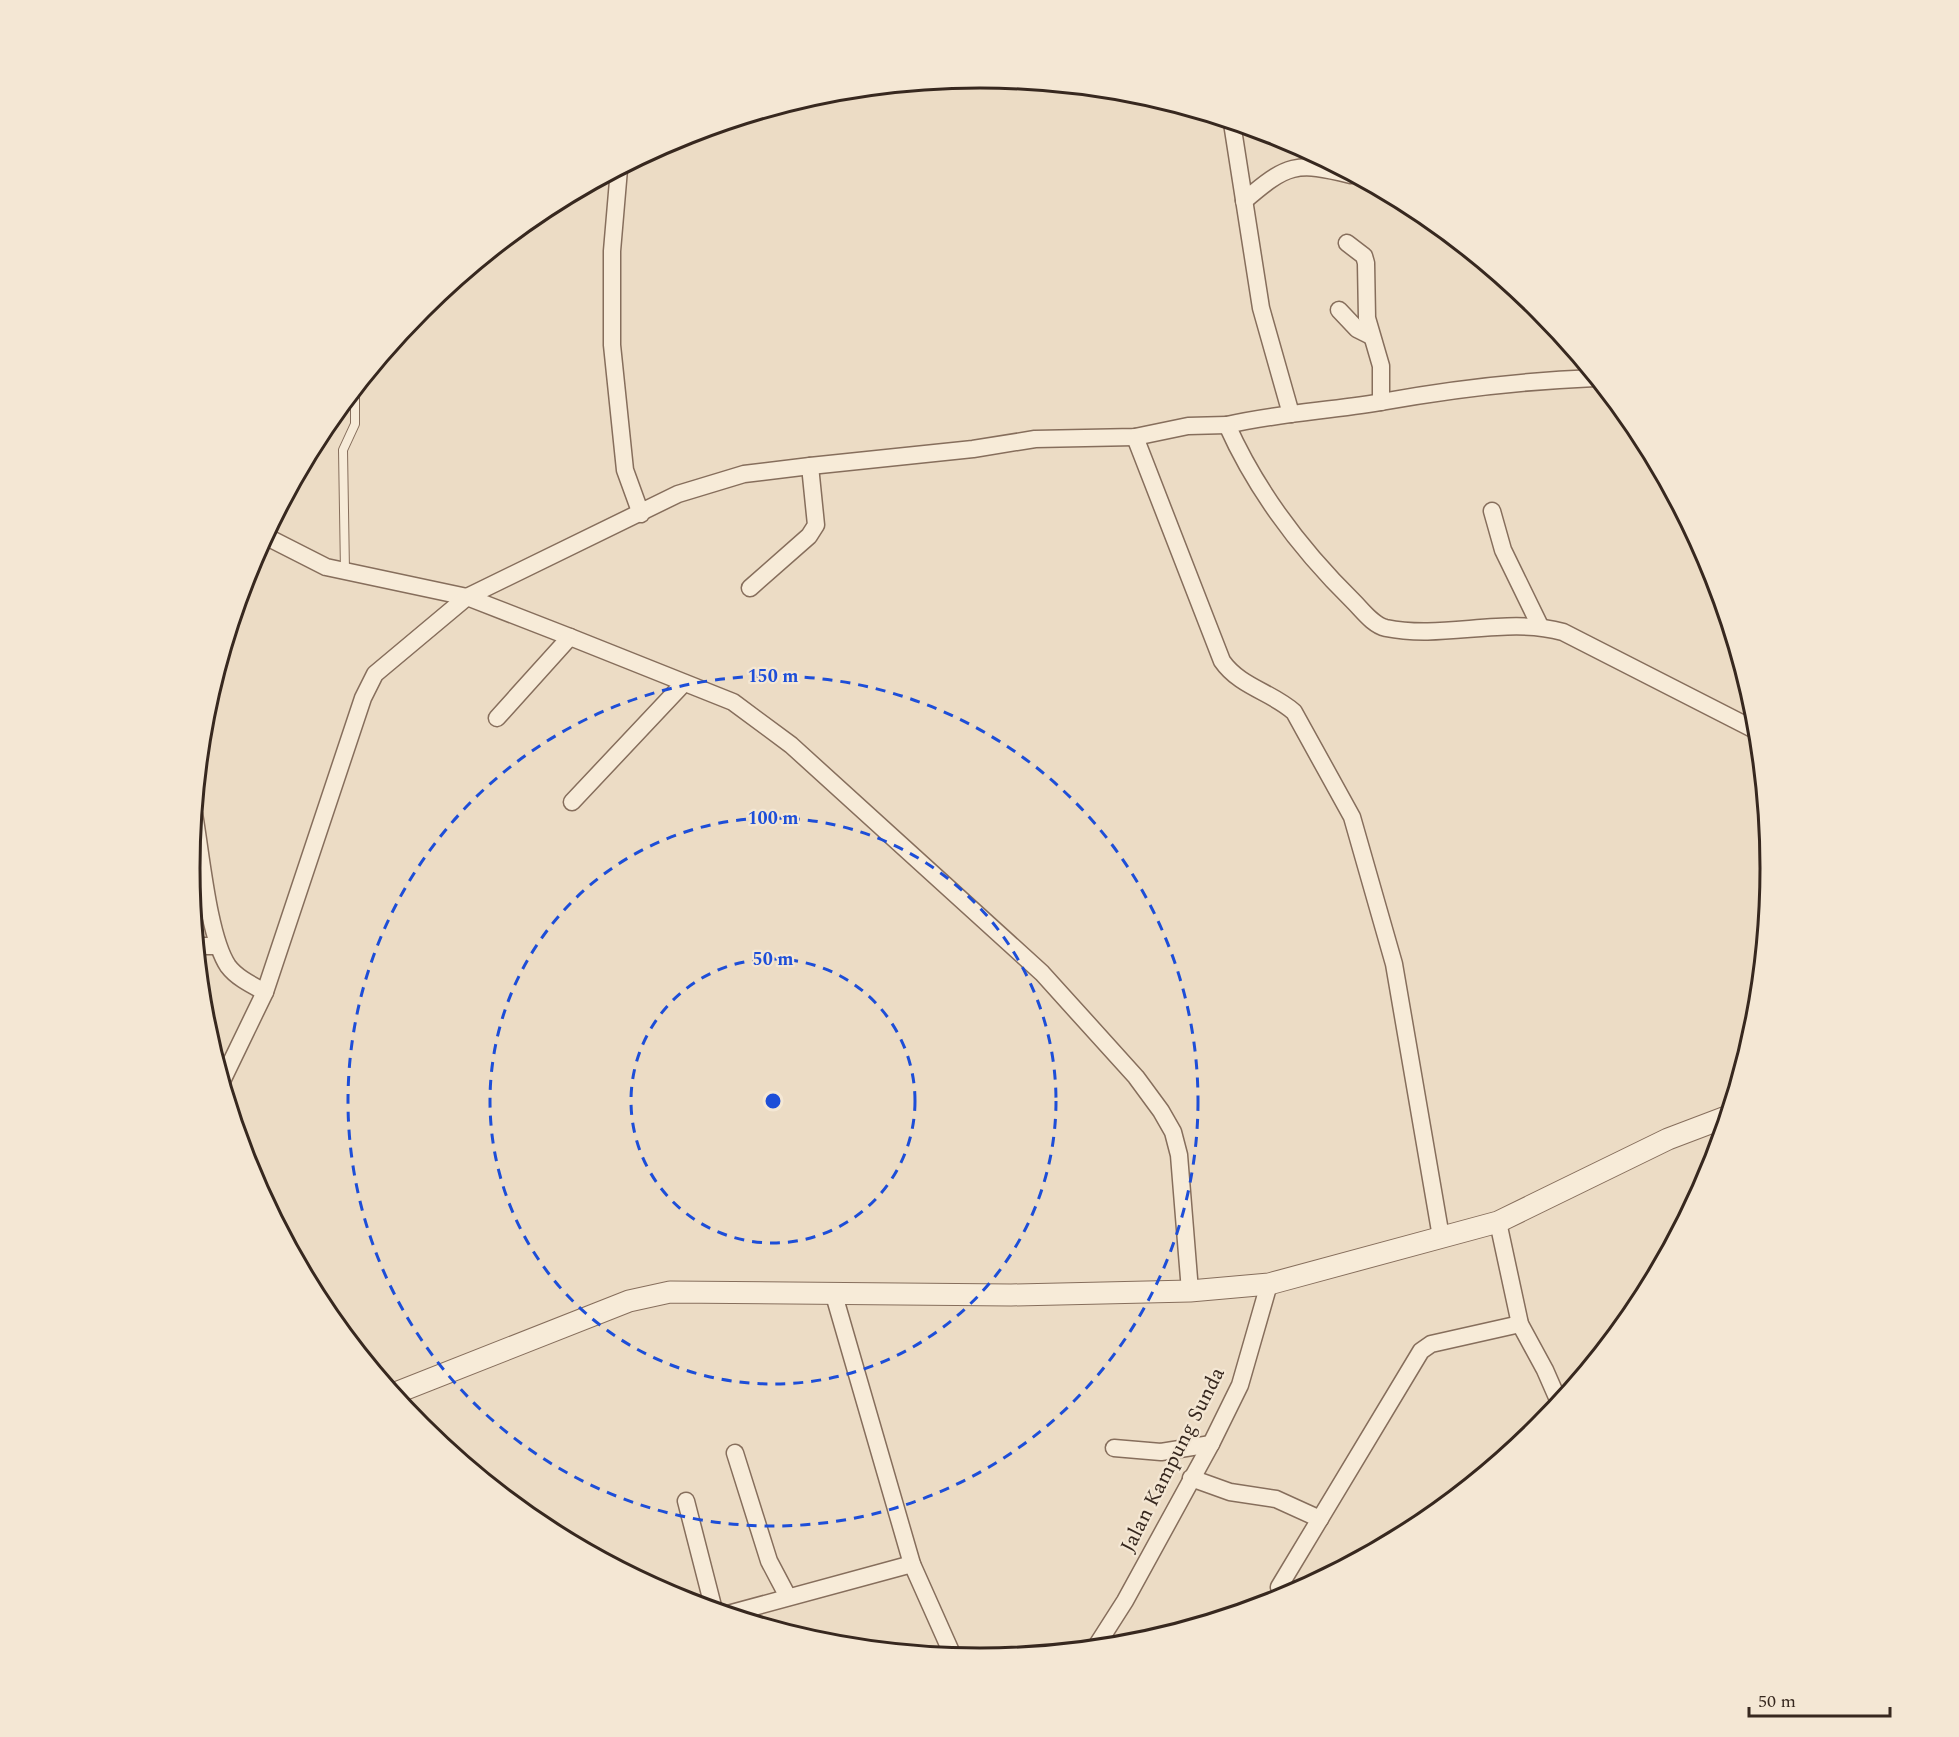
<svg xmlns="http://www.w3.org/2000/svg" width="1959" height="1737" font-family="Spectral,serif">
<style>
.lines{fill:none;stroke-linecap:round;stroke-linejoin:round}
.service-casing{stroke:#866e5c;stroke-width:10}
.minor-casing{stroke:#866e5c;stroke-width:19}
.tertiary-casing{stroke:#866e5c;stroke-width:23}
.service{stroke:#f7ebd8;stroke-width:8}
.minor{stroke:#f7ebd8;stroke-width:16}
.tertiary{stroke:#f7ebd8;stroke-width:21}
.ring{fill:none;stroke:#1d4ed8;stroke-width:3;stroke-dasharray:10 8}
.labels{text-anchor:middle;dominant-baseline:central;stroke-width:4.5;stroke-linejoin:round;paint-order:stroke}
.street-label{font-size:21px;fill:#37281f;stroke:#f4e7d4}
.rim{fill:none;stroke:#37281f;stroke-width:3}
.centre{fill:#1d4ed8;stroke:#f4e7d4;stroke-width:3}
.ring-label{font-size:18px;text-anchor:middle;font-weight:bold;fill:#1d4ed8;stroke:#f4e7d4;stroke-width:4.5;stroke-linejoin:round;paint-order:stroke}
</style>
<rect width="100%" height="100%" fill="#ecdcc5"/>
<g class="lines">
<!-- service casing -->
<g class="service-casing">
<polyline id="service" points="345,571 343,450 355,424 355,389"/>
</g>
<!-- minor casing -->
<g class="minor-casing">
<g id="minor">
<polyline points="1232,123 1261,308 1291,414"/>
<polyline points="619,169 612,251 612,345 625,470 641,514"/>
<path d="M1244,201c43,-37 52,-40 107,-26"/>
<polyline points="1347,243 1364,256 1366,263 1367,318 1381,366 1381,402"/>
<polyline points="1339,310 1357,329 1371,336"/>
<path d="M1595,378c-73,3 -143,11 -214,24 -52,9 -103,11 -154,23 30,67 75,126 127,177 9,9 19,23 32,26 58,12 119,-12 177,4l194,99"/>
<path d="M1135,437l87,224c18,26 50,31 72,51l58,105 42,147 47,273"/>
<polyline points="1492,511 1503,550 1540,626"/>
<polyline points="265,536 326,567 467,597 570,637 733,702 791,745 1042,973 1136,1077 1161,1111 1173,1132 1179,1155 1190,1291"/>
<polyline points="750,588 809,536 816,525 810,466"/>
<polyline points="497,718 570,637"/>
<polyline points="572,802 684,683"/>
<path d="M194,814c7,38 14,122 34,152 9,12 24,19 37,26"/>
<polyline points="197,946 217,946"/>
<polyline points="222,1081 265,992 363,698 375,674 467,597 678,494 744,474 810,466 973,449 1035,439 1135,437 1188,426 1227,425"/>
<polyline points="1498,1222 1520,1324 1545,1370 1559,1402"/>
<polyline points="834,1295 912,1564 953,1656"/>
<polyline points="1114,1448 1161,1452 1211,1444"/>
<polyline points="735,1453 769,1561 788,1597"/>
<polyline points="1191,1478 1230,1492 1276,1499 1320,1519"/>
<polyline points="686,1501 714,1610"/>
<polyline points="1279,1587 1421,1351 1431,1344 1520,1324"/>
<polyline points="728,1614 912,1564"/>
<polyline points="1095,1648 1125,1601 1211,1444 1240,1385 1269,1284"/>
</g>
</g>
<!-- tertiary casing -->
<g class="tertiary-casing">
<polyline id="tertiary" points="393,1394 629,1301 670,1292 1011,1295 1190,1291 1269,1284 1498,1222 1668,1139 1726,1117"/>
</g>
<!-- service -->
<use href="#service" class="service"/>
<!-- minor -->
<use href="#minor" class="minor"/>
<!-- tertiary -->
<use href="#tertiary" class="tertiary"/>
</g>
<!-- distance rings -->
<g class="ring">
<circle cx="773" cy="1101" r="142"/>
<circle cx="773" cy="1101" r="283"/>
<circle cx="773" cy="1101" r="425"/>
</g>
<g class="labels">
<!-- street labels -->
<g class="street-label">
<text transform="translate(1173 1460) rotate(-63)">Jalan Kampung Sunda</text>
</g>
</g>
<!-- crop -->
<path d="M0 0H1959V1737H0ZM200 868a780 780 0 1 1 1560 0a780 780 0 1 1-1560 0Z" fill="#f4e7d4" fill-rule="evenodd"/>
<path class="rim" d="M200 868a780 780 0 1 1 1560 0a780 780 0 1 1-1560 0Z"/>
<circle cx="773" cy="1101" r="9" class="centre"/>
<g class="ring-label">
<text x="773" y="682">150 m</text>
<text x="773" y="824">100 m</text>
<text x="773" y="965">50 m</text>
</g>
<!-- scale -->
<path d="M1749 1707v9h141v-9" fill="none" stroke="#37281f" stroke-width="3"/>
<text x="1758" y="1707" font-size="18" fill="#37281f" stroke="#f4e7d4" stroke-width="4.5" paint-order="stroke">50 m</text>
</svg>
